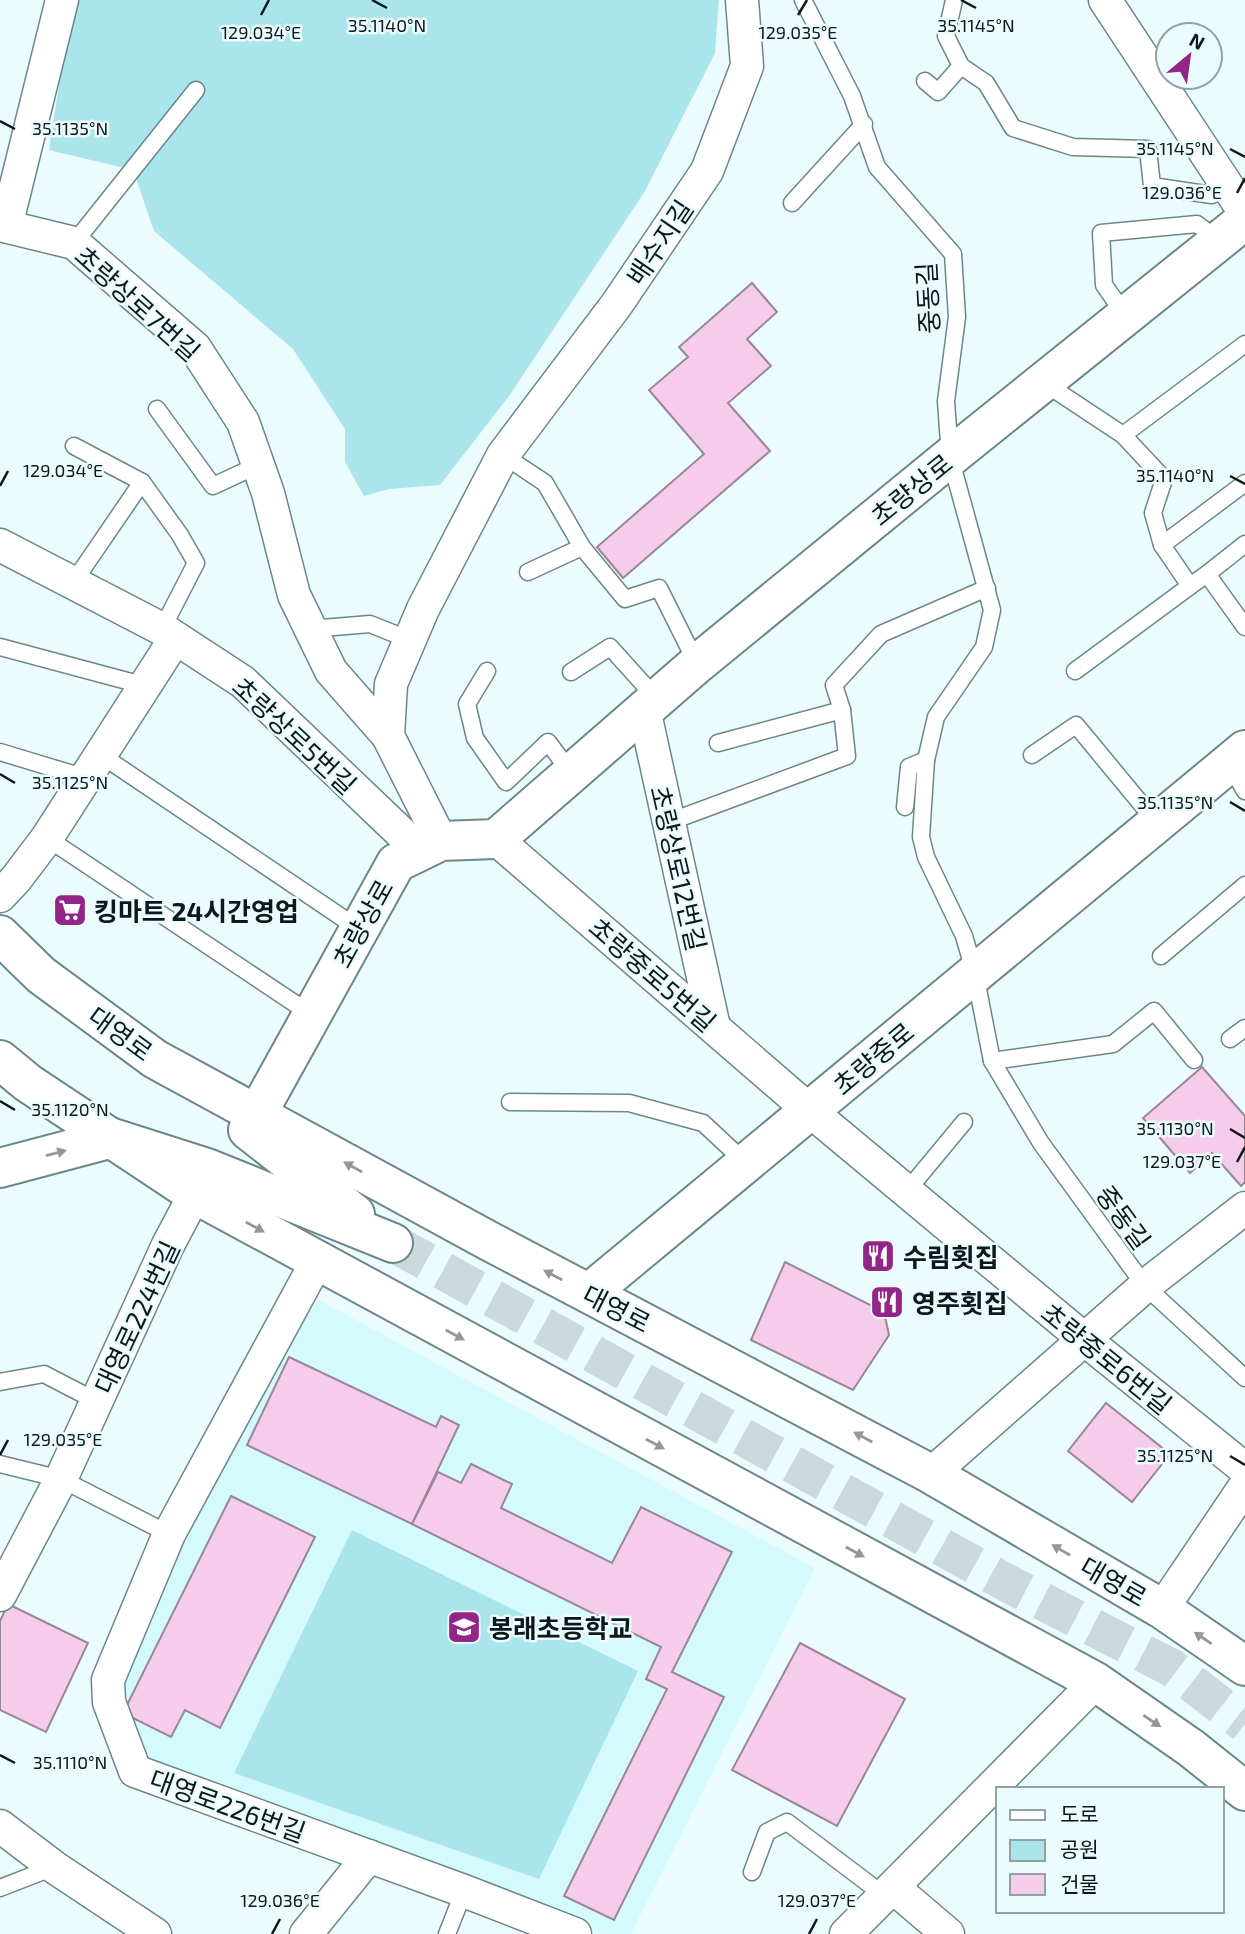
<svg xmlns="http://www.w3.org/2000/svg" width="1245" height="1934" font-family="'Exo 2','Noto Sans KR',sans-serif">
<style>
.built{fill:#d4fafe}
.green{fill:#aae5eb}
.building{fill:#f6cced;stroke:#998795;stroke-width:2}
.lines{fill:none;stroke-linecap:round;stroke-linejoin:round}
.secondary-tunnel{stroke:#cadadc;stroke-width:38;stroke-dasharray:38 19;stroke-linecap:butt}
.lane-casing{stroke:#6d8789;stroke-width:19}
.street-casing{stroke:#6d8789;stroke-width:35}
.secondary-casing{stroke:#6d8789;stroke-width:42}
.lane{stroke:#fff;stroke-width:16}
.street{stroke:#fff;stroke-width:32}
.secondary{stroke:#fff;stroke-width:38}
.oneway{fill:#939798}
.ticks{fill:none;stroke:#0e181a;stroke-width:2.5}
.labels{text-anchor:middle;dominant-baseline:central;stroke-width:5;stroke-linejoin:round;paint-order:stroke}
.street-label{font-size:26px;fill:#0e181a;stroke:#ebfcfe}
.poi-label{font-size:26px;font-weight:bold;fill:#0e181a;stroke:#ebfcfe;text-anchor:start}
.ticks-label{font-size:18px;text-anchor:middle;fill:#0e181a;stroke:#ebfcfe;stroke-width:5;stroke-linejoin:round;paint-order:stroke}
</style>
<rect width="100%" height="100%" fill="#ebfcfe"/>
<!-- built -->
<polygon class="built" points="319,1300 815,1568 631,1934 602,1934 147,1770 113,1687 284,1339"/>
<!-- green -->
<g class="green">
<polygon points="72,0 719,0 715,53 645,191 509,396 440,485 389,489 364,496 345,462 345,429 293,349 154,231 133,170 49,150"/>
<polygon points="352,1530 638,1671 539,1879 234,1773"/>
</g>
<!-- building -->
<g class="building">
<polygon points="752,283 777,312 747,339 771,366 728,403 770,451 623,578 597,547 704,454 649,390 688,357 679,347"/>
<polygon points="1202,1067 1245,1116 1245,1182 1241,1186 1212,1153 1190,1173 1143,1118"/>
<polygon points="785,1262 884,1312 889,1335 853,1390 751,1340"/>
<polygon points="289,1357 436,1427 441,1416 459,1425 412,1524 247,1445"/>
<polygon points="1106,1403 1170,1454 1132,1502 1068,1451"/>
<polygon points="471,1464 512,1484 501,1508 612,1563 641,1507 732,1552 672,1672 724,1697 614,1920 564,1896 667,1689 646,1679 661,1647 412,1524 438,1472 461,1483"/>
<polygon points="231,1496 315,1537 220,1728 185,1710 171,1737 123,1713"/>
<polygon points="8,1604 88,1643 46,1732 0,1710 0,1621"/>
<polygon points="800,1643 905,1699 837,1826 732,1770"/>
</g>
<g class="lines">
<!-- secondary-tunnel -->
<polyline class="secondary-tunnel" points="393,1243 1005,1582 1172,1668 1245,1724"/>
<!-- lane casing -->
<g class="lane-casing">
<g id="lane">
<polyline points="803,0 852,96 877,167 953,254 957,317 946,401 950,457 992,610 984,647 936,717 926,760 921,837 926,857 964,936 975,974 992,1061 1041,1143 1145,1286 1245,1378"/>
<polyline points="954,0 946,36 961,66 986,83 1013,128 1073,147 1148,149 1152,186 1212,195 1225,183"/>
<polyline points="925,81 938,92 961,66"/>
<polyline points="792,203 864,124"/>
<polyline points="74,243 196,90"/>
<polyline points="1126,316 1104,285 1101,233 1197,224 1219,241"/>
<polyline points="1043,382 1123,435 1164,479 1153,513 1162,545 1190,586 1207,574 1245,627"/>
<polyline points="157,409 213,486 258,465"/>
<polyline points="1123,435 1245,344"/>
<polyline points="74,446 142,482 180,535 196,563 162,629"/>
<polyline points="503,455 545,483 582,547"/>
<polyline points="1162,545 1245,483"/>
<polyline points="528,572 582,547 625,599 659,588 697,664"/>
<polyline points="1207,574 1245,544"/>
<polyline points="73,583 142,482"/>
<polyline points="310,629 370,624 410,640"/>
<polyline points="0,647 146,686"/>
<polyline points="487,671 467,704 475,738 506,782 548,742 571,773"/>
<polyline points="1075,671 1190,586"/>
<polyline points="571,672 610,647 656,698"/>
<polyline points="718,743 842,710"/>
<polyline points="0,752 86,778"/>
<polyline points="101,755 359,929"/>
<polyline points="1032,755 1076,725 1157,823"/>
<polyline points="1229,763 1245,791"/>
<polyline points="905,807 909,767 926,760"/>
<polyline points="669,822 847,756 842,710 834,685 881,634 987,588"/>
<polyline points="47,838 312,1015"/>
<polyline points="1161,956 1245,885"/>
<polyline points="1230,1039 1245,1028"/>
<polyline points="992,1061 1113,1044 1154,1011 1194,1060"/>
<polyline points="510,1102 629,1103 703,1123 746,1163"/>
<polyline points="906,1192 964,1122"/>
<polyline points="0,1382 44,1374 96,1401"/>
<polyline points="0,1464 61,1479 169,1534"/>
<polyline points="752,1872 767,1832 787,1822 885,1896"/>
<polyline points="0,1888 54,1867"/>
<polyline points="447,1934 464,1891"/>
</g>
</g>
<!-- street casing -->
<g class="street-casing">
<g id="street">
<polyline points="1105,0 1245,213"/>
<polyline points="0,225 74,243 195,348 243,422 268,493 294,595 331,671 388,736 441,841"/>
<polyline points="6,226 62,0"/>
<polyline points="0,545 162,629 243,682 420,851"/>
<polyline points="644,709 714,1027"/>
<polyline points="388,736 391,684 423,609 503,455 617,304 707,171 747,66 742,0"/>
<polyline points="496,839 809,1110 1084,1339 1245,1469"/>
<polyline points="0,896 16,879 47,838 175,639"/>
<polyline points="317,1261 169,1534 108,1680 109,1702 135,1771 464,1891 575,1934"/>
<polyline points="931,1474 1145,1286 1245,1208"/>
<polyline points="0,1595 61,1479 168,1245 195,1194"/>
<polyline points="1162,1609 1245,1486"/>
<polyline points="0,1826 54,1867 155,1934"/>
<polyline points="894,1888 948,1934"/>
<polyline points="306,1934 369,1856"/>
<polyline points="846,1934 1096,1682"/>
</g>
</g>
<!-- secondary casing -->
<g class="secondary-casing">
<g id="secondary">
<polyline points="0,935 41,975 155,1059 489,1241 931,1474 1162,1609 1245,1666"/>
<polyline points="0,1060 28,1083 195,1194 1096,1682 1191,1748 1245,1791"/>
<polyline points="257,1114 396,863 441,841 496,839 697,664 950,457 1245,220"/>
<polyline points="248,1130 355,1214"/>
<polyline points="0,1168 113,1138 207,1168 393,1243"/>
<polyline points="589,1293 1245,750"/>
</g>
</g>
<!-- lane -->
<use href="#lane" class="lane"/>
<!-- street -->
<use href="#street" class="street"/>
<!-- secondary -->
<use href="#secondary" class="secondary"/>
</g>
<!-- one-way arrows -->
<defs><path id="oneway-solid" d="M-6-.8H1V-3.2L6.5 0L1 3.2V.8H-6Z" transform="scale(1.75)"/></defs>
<g class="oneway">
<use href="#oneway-solid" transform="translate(56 1153) rotate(-15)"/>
<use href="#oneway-solid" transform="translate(353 1167) rotate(-151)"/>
<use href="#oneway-solid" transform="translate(255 1227) rotate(29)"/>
<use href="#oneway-solid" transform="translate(553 1275) rotate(-152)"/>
<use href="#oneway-solid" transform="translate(455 1335) rotate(28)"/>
<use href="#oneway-solid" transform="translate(863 1437) rotate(-152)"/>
<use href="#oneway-solid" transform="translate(655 1444) rotate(28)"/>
<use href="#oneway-solid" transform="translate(1061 1550) rotate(-150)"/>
<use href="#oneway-solid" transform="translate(855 1552) rotate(28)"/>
<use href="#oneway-solid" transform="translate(1203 1638) rotate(-146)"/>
<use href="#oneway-solid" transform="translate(1152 1721) rotate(34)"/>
</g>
<!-- ticks -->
<path class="ticks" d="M372,0l15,8M961,0l15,8M261,15l8,-15M798,15l9,-15M0,121l15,8M1230,149l15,8M1237,193l8,-15M1230,476l15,8M0,486l8,-15M0,774l15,9M1230,802l15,9M0,1101l15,9M1230,1129l15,9M1237,1162l8,-15M0,1455l8,-15M1230,1456l15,9M0,1755l15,8M272,1934l8,-15M809,1934l8,-15"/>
<!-- icons -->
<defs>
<g id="supermarket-square" transform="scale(1.75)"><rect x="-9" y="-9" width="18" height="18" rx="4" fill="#932586" stroke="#ebfcfe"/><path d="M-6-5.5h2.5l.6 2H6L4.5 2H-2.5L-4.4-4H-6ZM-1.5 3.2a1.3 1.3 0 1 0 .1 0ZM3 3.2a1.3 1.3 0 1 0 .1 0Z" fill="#fff"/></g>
<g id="restaurant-square" transform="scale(1.75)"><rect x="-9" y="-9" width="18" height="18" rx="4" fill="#932586" stroke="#ebfcfe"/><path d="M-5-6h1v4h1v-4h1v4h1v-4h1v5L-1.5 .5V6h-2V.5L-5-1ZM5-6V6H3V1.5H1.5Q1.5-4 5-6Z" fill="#fff"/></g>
<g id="school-square" transform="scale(1.75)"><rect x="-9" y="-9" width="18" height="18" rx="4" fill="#932586" stroke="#ebfcfe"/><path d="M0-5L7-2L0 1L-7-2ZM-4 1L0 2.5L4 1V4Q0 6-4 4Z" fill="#fff"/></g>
</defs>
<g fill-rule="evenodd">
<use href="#supermarket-square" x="70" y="910"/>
<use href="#restaurant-square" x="878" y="1256"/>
<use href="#restaurant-square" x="887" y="1302"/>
<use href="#school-square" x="464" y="1627"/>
</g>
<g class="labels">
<!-- street labels -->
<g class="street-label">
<text transform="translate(659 242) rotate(-56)">배수지길</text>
<text transform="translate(927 298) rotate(-93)">중동길</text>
<text transform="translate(138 303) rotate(42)">초량상로7번길</text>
<text transform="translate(911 489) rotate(-39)">초량상로</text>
<text transform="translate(295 735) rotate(43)">초량상로5번길</text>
<text transform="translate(679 868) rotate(77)">초량상로12번길</text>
<text transform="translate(362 923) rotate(-61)">초량상로</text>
<text transform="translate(653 974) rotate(41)">초량중로5번길</text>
<text transform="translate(121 1033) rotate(36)">대영로</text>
<text transform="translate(873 1058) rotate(-40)">초량중로</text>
<text transform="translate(1124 1217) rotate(54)">중동길</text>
<text transform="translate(617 1308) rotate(27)">대영로</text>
<text transform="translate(136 1317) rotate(-65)">대영로224번길</text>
<text transform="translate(1107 1358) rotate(39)">초량중로6번길</text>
<text transform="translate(1114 1581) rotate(30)">대영로</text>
<text transform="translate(228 1805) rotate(20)">대영로226번길</text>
</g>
<!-- poi labels -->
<g class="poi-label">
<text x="94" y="910">킹마트 24시간영업</text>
<text x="903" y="1256">수림횟집</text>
<text x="912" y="1302">영주횟집</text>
<text x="489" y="1627">봉래초등학교</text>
</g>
</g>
<g class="ticks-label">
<text x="387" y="32">35.1140°N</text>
<text x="976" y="32">35.1145°N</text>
<text x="261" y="39">129.034°E</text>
<text x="798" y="39">129.035°E</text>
<text x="70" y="135">35.1135°N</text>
<text x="1175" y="155">35.1145°N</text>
<text x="1182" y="199">129.036°E</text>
<text x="63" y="477">129.034°E</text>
<text x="1175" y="482">35.1140°N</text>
<text x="70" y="789">35.1125°N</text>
<text x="1175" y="809">35.1135°N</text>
<text x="70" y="1116">35.1120°N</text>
<text x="1175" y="1135">35.1130°N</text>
<text x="1182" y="1168">129.037°E</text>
<text x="63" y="1446">129.035°E</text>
<text x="1175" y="1462">35.1125°N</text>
<text x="70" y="1769">35.1110°N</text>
<text x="280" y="1907">129.036°E</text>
<text x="817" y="1907">129.037°E</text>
</g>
<!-- legend -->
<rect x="996" y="1787" width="228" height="126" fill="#ebfcfe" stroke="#93a1a3" stroke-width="2"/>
<rect x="1010" y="1810" width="35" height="10" fill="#ffffff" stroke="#93a1a3" stroke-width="2"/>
<text x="1060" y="1822" font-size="21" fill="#0e181a">도로</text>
<rect x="1010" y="1840" width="35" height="21" fill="#aae5eb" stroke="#93a1a3" stroke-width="2"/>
<text x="1060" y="1857" font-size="21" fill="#0e181a">공원</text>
<rect x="1010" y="1874" width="35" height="21" fill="#f6cced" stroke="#93a1a3" stroke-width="2"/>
<text x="1060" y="1892" font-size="21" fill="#0e181a">건물</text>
<!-- north arrow -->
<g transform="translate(1189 56) rotate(29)"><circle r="33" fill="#ebfcfe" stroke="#93a1a3" stroke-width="2"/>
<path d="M0-5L12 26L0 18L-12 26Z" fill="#932586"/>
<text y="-10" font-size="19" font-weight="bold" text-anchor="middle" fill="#0e181a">N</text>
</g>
</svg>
